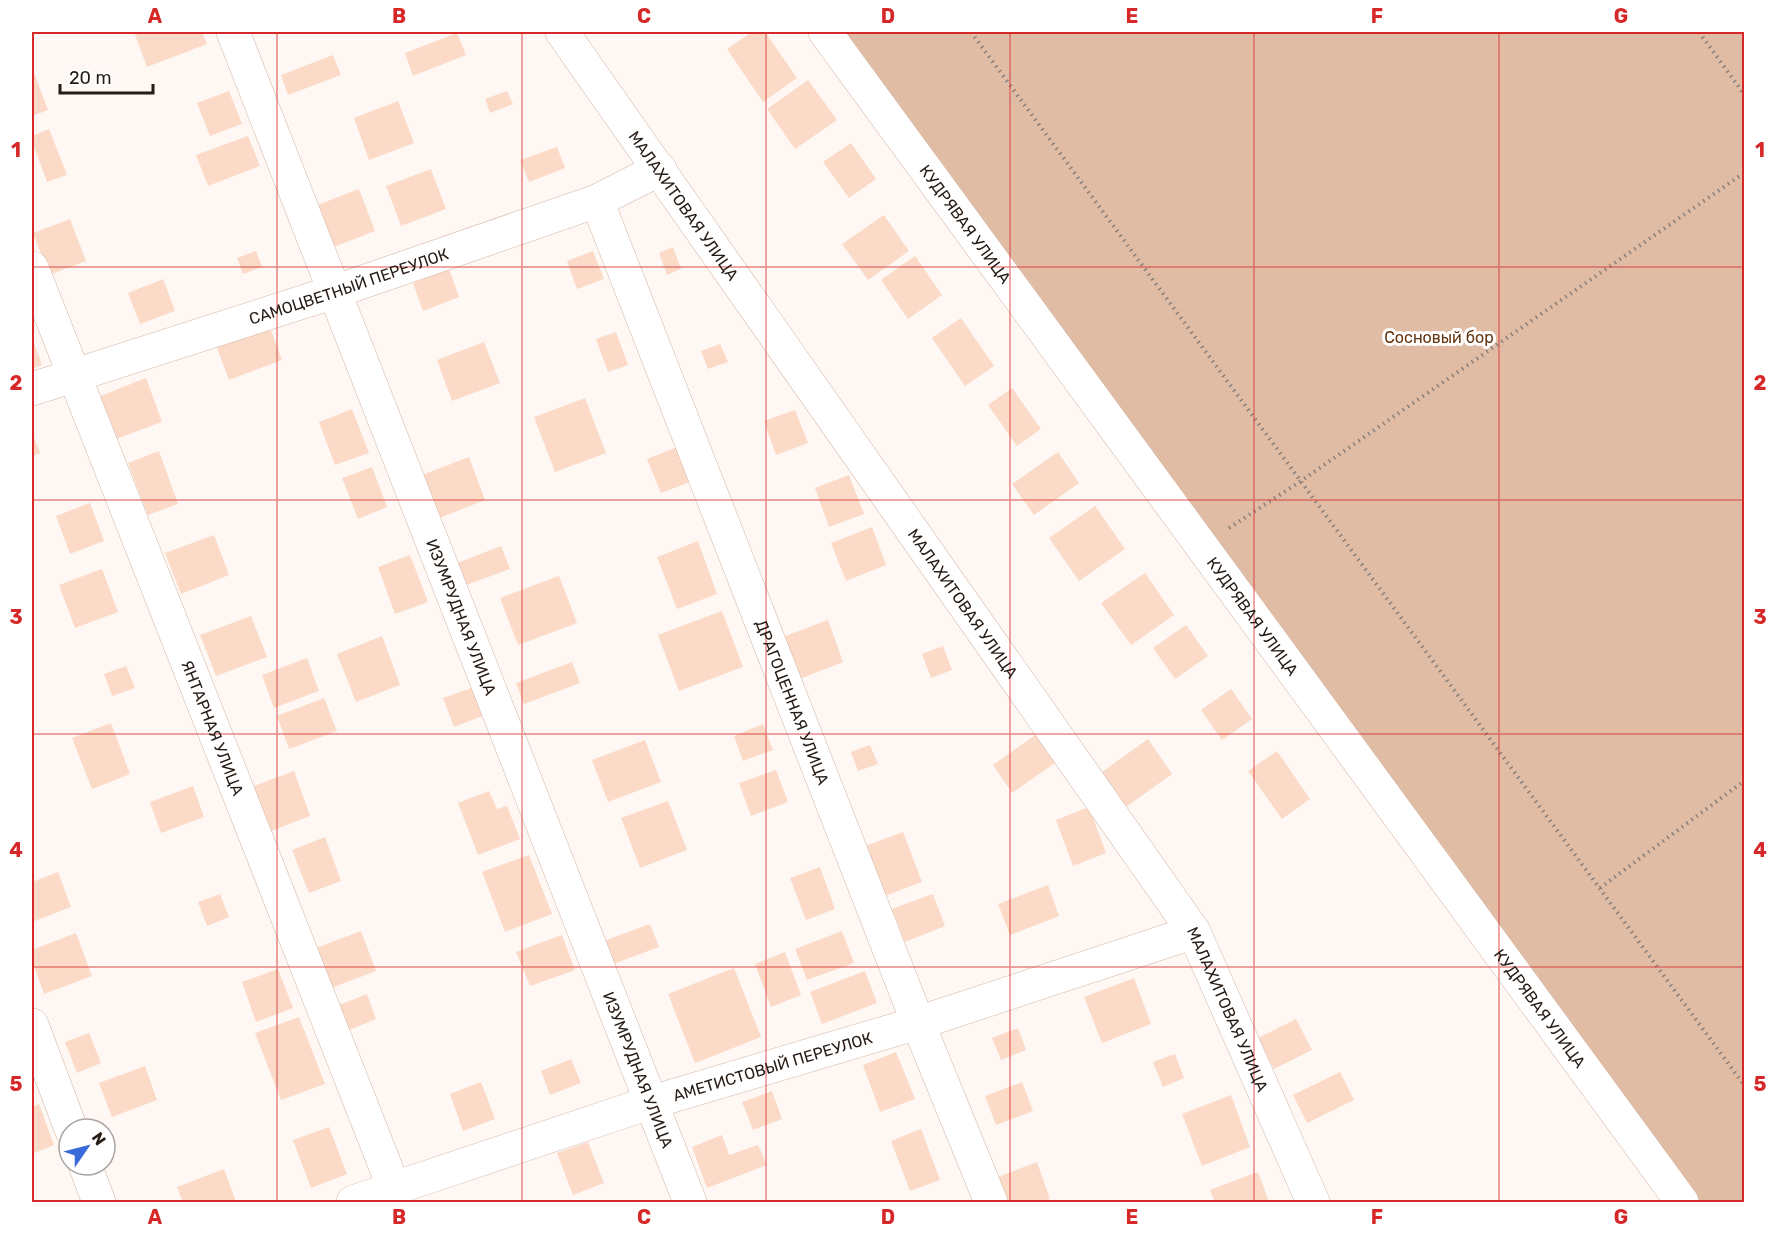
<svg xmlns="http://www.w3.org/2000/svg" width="1776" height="1234" font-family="Rubik,sans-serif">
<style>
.green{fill:#e1bca5}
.building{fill:#fbdbc8}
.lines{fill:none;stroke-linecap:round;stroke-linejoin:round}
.minor-casing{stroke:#d4b5a3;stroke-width:34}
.path{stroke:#897f7a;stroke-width:4;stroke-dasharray:1.5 4.5;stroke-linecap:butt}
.minor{stroke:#fff;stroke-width:33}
.grid{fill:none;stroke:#d62828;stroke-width:1.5;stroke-opacity:0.55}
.labels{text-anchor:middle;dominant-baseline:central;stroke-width:6;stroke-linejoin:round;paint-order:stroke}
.street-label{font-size:16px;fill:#271c15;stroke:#fff}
.park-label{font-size:16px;fill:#643510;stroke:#fff}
.neatline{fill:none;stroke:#d62828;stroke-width:2}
.grid-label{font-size:20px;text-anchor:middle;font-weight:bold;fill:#d62828}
</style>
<rect width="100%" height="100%" fill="#fef7f3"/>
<!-- green -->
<polygon class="green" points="837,32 1744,32 1744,1202 1695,1202"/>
<!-- building -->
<g class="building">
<polygon points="134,32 202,32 207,44 147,67"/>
<polygon points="752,32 765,32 797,78 763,102 727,49"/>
<polygon points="457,33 466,55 413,76 405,53"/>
<polygon points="333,55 341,75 288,95 281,75"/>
<polygon points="32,67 48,110 32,116"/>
<polygon points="808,80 837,120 795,149 767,109"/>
<polygon points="229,91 242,124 210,136 197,103"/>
<polygon points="507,91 513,104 490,113 485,99"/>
<polygon points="398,101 414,143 369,160 354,118"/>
<polygon points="49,129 67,175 47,182 32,141 32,136"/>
<polygon points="248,136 260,166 208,186 196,155"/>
<polygon points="851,143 876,179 849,198 823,162"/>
<polygon points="557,147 565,168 529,182 520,160"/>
<polygon points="431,169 446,209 401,226 386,186"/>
<polygon points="359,189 375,231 331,248 315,206"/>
<polygon points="884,215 909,251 868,280 842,244"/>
<polygon points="70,219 86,261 49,275 33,233"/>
<polygon points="673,247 681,269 667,275 659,253"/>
<polygon points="256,251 262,267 243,274 237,258"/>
<polygon points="593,251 604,279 577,289 567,261"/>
<polygon points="915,256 942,295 908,319 881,280"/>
<polygon points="449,269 459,297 423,311 413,283"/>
<polygon points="163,279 175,311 140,324 128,293"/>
<polygon points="961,318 994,366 965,386 932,338"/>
<polygon points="269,325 282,360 229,380 216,345"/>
<polygon points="616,332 628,365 608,372 596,339"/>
<polygon points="32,337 42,365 32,369"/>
<polygon points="484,342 500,383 452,401 437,360"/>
<polygon points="720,344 728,362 708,369 701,351"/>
<polygon points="146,378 162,422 116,439 100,396"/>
<polygon points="1012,388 1041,429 1017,446 988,405"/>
<polygon points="585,398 606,453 555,472 534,417"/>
<polygon points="352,409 369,453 335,465 319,422"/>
<polygon points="795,410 808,443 776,455 764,421"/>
<polygon points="32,432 40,453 32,456"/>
<polygon points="680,446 693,481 661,493 647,459"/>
<polygon points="159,451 178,504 148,515 128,463"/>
<polygon points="1058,452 1079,483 1034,515 1012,484"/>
<polygon points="469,457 485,500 439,518 422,475"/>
<polygon points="372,467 387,507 358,519 342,478"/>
<polygon points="849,475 864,514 829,527 815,488"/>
<polygon points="90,503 104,541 70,554 56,516"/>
<polygon points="1095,506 1125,549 1079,581 1049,538"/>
<polygon points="872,527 886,565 846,581 831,543"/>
<polygon points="214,535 229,575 181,594 165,553"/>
<polygon points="698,541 717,594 677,609 657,557"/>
<polygon points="501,546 510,569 466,585 457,563"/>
<polygon points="410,555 428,602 395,614 378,567"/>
<polygon points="102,569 118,612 75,628 59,585"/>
<polygon points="1145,573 1174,615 1131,645 1101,603"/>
<polygon points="559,576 577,623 518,645 500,598"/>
<polygon points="722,611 743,667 679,691 658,635"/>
<polygon points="251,616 267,657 216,676 200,635"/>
<polygon points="828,620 843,662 800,679 783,637"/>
<polygon points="1186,625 1208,656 1175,679 1153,648"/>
<polygon points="382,636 400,685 356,702 337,654"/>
<polygon points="943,646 952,670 931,678 922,654"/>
<polygon points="307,658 319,691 274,708 262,675"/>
<polygon points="572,662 580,683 524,704 516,683"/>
<polygon points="126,666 135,688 112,696 104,674"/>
<polygon points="474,687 485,715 454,727 443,698"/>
<polygon points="1231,689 1252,719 1222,740 1201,710"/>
<polygon points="324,698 337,731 289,749 277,716"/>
<polygon points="111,723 130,774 92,789 72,738"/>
<polygon points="763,724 773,750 743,761 734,736"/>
<polygon points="1038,733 1058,761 1012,793 993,765"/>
<polygon points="1148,739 1172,774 1126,807 1102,772"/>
<polygon points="645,740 661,782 608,802 592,760"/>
<polygon points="870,745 878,764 858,771 851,752"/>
<polygon points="1277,751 1310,799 1282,819 1248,771"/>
<polygon points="776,770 788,802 751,816 739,783"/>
<polygon points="294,771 310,816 266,833 249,788"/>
<polygon points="193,786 204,817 161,833 150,802"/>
<polygon points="489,791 497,809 507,806 520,839 478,855 458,803"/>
<polygon points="668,801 687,850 640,868 621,818"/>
<polygon points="1089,807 1106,853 1073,866 1056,820"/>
<polygon points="903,832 922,882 882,897 863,847"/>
<polygon points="325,837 341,881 309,893 292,850"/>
<polygon points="529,855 552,914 505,932 482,872"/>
<polygon points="820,867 835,909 806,920 790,878"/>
<polygon points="58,872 71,907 32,922 32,882"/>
<polygon points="1048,885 1059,916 1010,935 998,904"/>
<polygon points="220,894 229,917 207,926 198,902"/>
<polygon points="933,894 945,926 905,942 892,909"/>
<polygon points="650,924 659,947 613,964 604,941"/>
<polygon points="361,931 376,971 331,988 316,948"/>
<polygon points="842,931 854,963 807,980 795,949"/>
<polygon points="76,933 92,976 44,994 32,960 32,950"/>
<polygon points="562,935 575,970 530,986 516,952"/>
<polygon points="785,952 801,995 771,1007 755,964"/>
<polygon points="734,968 761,1037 695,1063 668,994"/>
<polygon points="278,969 293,1008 256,1022 242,982"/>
<polygon points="865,971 877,1003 822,1024 810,992"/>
<polygon points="1134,978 1151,1024 1102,1043 1084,997"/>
<polygon points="367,994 376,1019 349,1030 339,1005"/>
<polygon points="299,1017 325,1084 281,1100 255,1033"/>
<polygon points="1296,1019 1312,1050 1274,1069 1258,1038"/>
<polygon points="1018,1028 1026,1050 1001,1060 992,1038"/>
<polygon points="89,1033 101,1063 77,1073 65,1042"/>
<polygon points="896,1052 915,1099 880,1112 863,1065"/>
<polygon points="1175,1054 1184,1078 1163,1087 1153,1062"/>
<polygon points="571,1059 581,1083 550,1095 541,1071"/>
<polygon points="145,1066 157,1100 112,1117 99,1083"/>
<polygon points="1340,1072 1354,1100 1307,1123 1293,1095"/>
<polygon points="481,1082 495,1119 463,1131 450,1094"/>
<polygon points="1022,1082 1033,1111 996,1125 985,1096"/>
<polygon points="772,1091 782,1119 753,1130 742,1102"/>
<polygon points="1231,1095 1250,1147 1202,1166 1182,1114"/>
<polygon points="39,1104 54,1145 32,1154 32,1107"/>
<polygon points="329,1127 347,1174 311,1188 293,1140"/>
<polygon points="921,1129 940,1180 910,1191 891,1141"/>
<polygon points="722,1135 729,1155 758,1145 767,1165 707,1188 692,1147"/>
<polygon points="588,1142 604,1183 573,1195 557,1153"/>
<polygon points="1037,1162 1050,1199 1041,1202 1008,1202 998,1177"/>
<polygon points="224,1169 236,1202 183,1202 177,1187"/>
<polygon points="1258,1172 1269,1202 1215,1202 1210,1190"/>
</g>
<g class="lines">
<!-- minor casing -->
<g class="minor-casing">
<g id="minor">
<path id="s1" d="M233,32l457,1170"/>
<path id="s2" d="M562,32l632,900 119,270"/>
<path id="s3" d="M825,32l857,1170"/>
<path id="s4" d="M597,201l321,822 73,179"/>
<path id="s5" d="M32,268l362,920"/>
<path id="s6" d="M32,389l302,-97 263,-91 63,-32"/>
<polyline points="32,1025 71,1129"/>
<polyline points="85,1165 99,1202"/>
<path id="s7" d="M353,1202l299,-100 266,-79 276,-91"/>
</g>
</g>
<!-- path -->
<g class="path">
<polyline points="971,32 1744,1085"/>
<polyline points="1699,32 1744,94"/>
<polyline points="1229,528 1301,481 1744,173"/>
<polyline points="1600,888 1744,781"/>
</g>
<!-- minor -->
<use href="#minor" class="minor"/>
</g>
<!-- grid -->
<path class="grid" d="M277,32v1170M522,32v1170M766,32v1170M1010,32v1170M1254,32v1170M1499,32v1170M32,267h1712M32,500h1712M32,734h1712M32,967h1712"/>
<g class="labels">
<!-- street labels -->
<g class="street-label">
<text stroke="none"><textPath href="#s2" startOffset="212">МАЛАХИТОВАЯ УЛИЦА</textPath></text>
<text stroke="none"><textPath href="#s3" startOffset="238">КУДРЯВАЯ УЛИЦА</textPath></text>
<text stroke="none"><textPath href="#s6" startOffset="333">САМОЦВЕТНЫЙ ПЕРЕУЛОК</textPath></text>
<text stroke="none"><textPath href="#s2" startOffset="698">МАЛАХИТОВАЯ УЛИЦА</textPath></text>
<text stroke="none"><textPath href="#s1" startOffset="628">ИЗУМРУДНАЯ УЛИЦА</textPath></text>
<text stroke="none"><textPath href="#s3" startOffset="724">КУДРЯВАЯ УЛИЦА</textPath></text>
<text stroke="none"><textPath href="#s4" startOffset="538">ДРАГОЦЕННАЯ УЛИЦА</textPath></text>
<text stroke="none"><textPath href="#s5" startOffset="494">ЯНТАРНАЯ УЛИЦА</textPath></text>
<text stroke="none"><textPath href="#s2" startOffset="1184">МАЛАХИТОВАЯ УЛИЦА</textPath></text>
<text stroke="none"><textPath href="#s3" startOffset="1210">КУДРЯВАЯ УЛИЦА</textPath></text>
<text stroke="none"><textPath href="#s7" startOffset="441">АМЕТИСТОВЫЙ ПЕРЕУЛОК</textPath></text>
<text stroke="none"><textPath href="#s1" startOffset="1114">ИЗУМРУДНАЯ УЛИЦА</textPath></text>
</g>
<!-- park labels -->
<g class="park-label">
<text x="1439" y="337">Сосновый бор</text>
</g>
</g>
<!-- border -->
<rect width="1776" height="1234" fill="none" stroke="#ffffff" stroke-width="66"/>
<!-- north arrow -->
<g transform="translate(87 1147) rotate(55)"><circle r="28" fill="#ffffff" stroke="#a9a4a1" stroke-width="1.5"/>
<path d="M0-4.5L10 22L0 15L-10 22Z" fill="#396ada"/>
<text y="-9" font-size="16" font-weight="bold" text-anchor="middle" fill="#271c15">N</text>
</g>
<!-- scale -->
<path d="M60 84v9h93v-9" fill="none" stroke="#271c15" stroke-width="3"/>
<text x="69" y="84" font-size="18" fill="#271c15" stroke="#ffffff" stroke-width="4.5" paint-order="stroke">20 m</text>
<rect x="33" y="33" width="1710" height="1168" class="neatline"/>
<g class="grid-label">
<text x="155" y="23">A</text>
<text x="399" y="23">B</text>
<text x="644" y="23">C</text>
<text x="888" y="23">D</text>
<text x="1132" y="23">E</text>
<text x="1377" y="23">F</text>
<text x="1621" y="23">G</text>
<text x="16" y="157">1</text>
<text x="1760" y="157">1</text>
<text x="16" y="390">2</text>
<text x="1760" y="390">2</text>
<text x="16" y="624">3</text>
<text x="1760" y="624">3</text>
<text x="16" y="857">4</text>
<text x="1760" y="857">4</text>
<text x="16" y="1091">5</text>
<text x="1760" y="1091">5</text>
<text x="155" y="1224">A</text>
<text x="399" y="1224">B</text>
<text x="644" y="1224">C</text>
<text x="888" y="1224">D</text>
<text x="1132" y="1224">E</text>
<text x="1377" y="1224">F</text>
<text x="1621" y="1224">G</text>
</g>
</svg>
